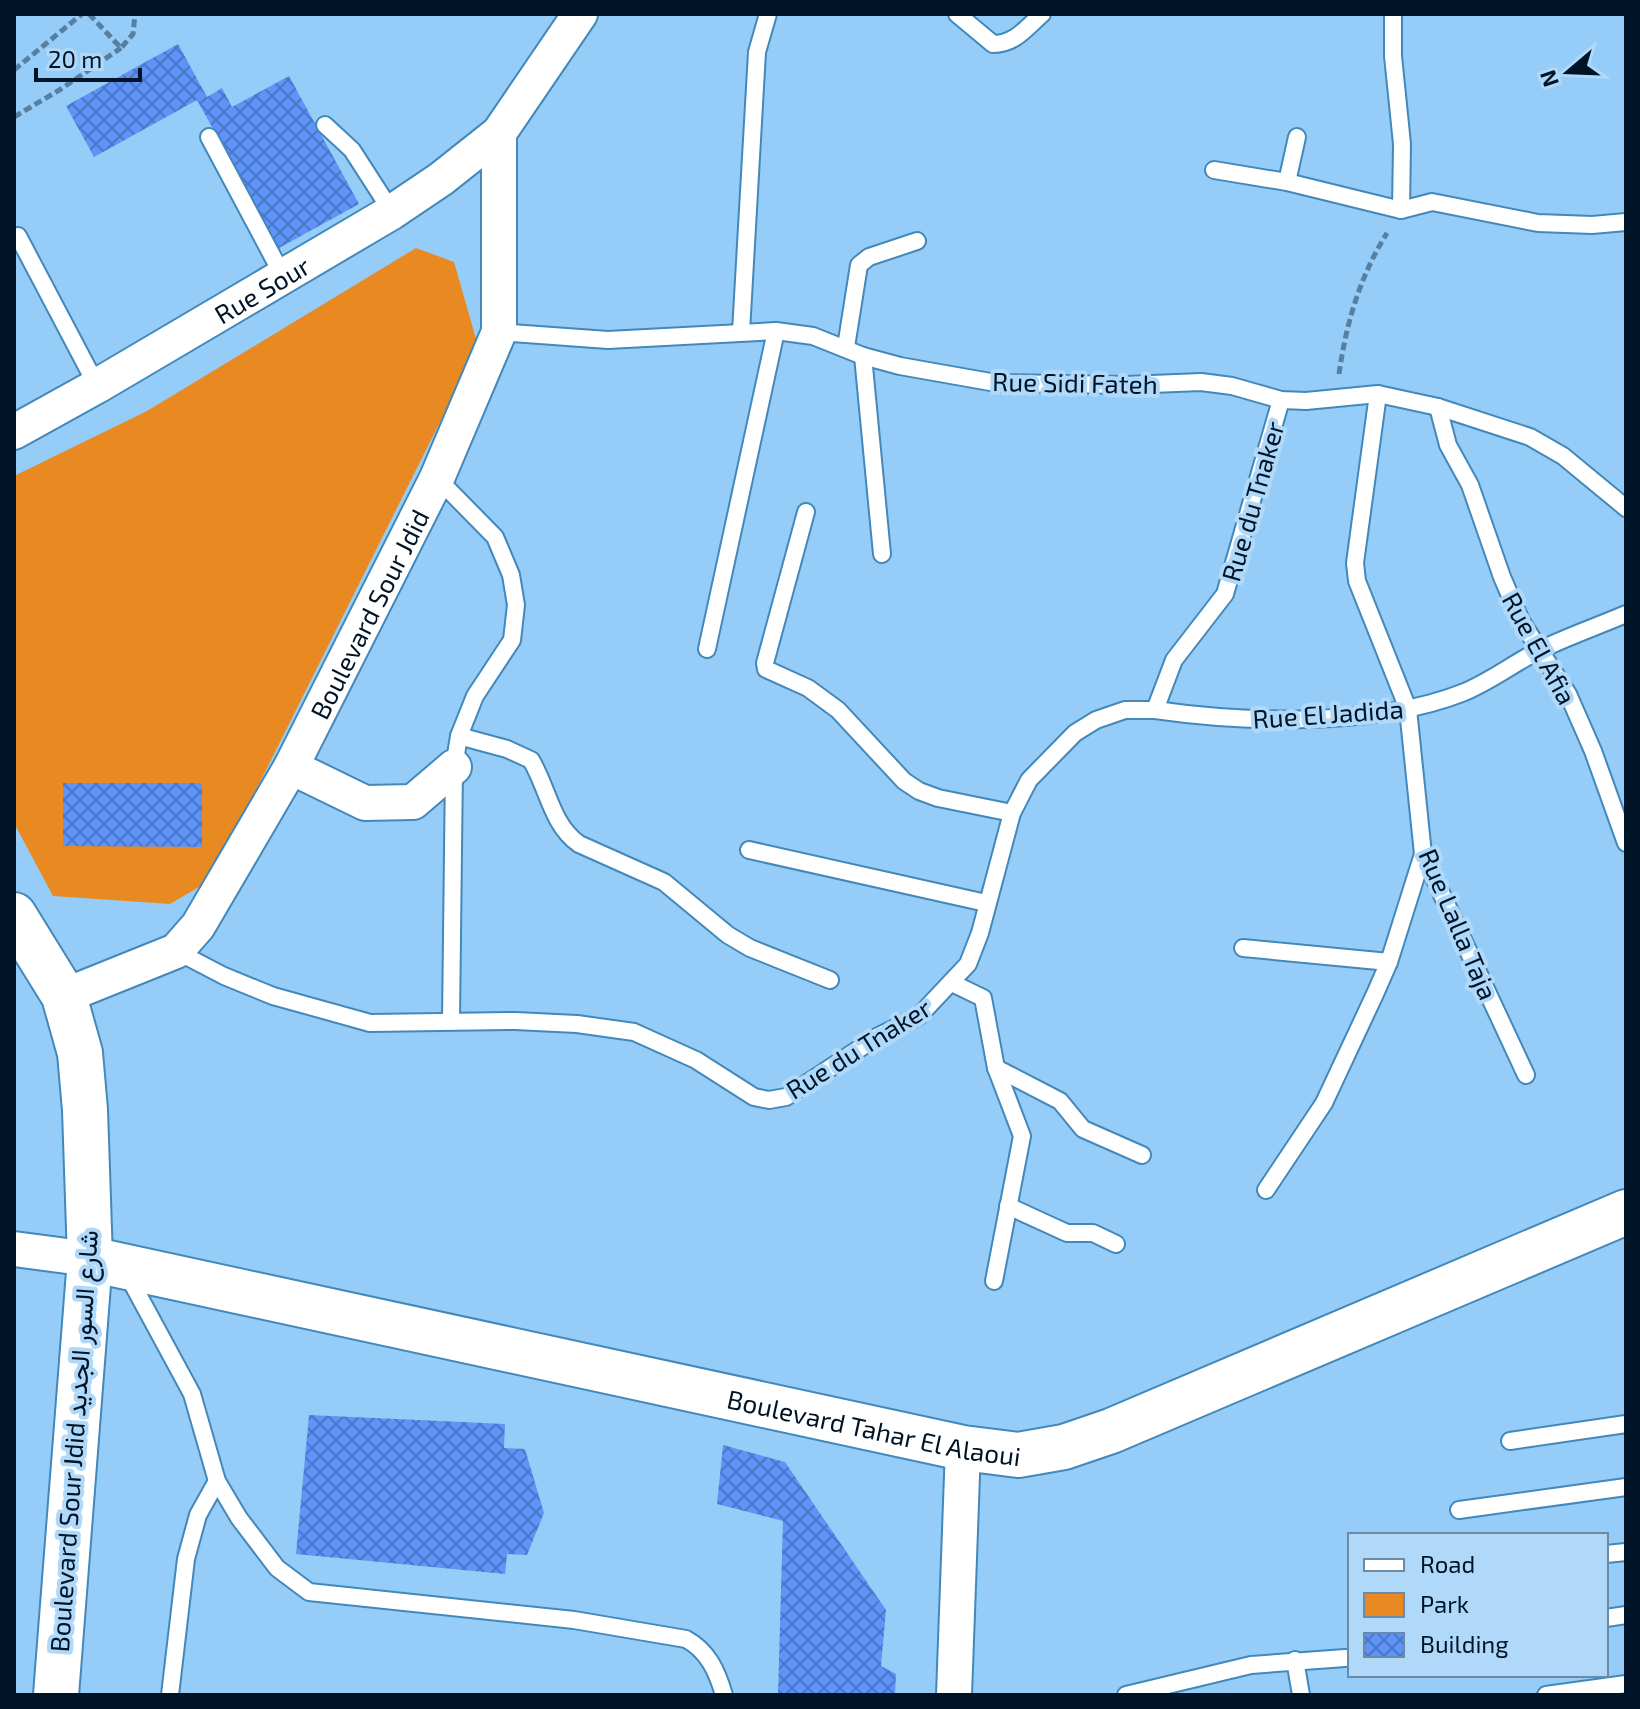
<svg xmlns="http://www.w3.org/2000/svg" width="1640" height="1709" font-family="'Exo 2',Vazirmatn,sans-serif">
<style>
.green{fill:#e88a21}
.building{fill:url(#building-cross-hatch)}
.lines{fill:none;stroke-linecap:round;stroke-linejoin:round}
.lane-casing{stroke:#4288ba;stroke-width:20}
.street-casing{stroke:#4288ba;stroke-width:38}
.secondary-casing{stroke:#4288ba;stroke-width:48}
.path{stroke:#577fa0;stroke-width:5;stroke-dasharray:8 4;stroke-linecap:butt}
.lane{stroke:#fff;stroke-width:16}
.street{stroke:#fff;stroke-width:34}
.secondary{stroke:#fff;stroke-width:44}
.labels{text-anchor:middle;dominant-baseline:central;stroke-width:8;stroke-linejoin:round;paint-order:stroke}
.street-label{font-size:26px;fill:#001427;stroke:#b0d9f9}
</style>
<defs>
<pattern id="building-cross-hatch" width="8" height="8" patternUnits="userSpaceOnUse" patternTransform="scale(2)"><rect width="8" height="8" fill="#5e93f8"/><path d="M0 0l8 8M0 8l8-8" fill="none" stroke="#4b77c9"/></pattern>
</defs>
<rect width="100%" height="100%" fill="#96cdf8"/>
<!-- green -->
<polygon class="green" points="416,248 454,262 478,346 211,880 170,904 53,896 14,823 14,476 147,411"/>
<!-- building -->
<g class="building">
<polygon points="178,44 207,97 222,88 232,107 289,76 359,204 279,248 197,100 94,157 66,106"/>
<polygon points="63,783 202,783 202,847 63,846"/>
<polygon points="309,1415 505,1424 504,1448 525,1449 544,1513 527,1555 507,1554 505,1574 296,1554"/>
<polygon points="723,1445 785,1462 886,1610 881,1666 896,1674 895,1695 778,1695 783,1521 717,1504"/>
</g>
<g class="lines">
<!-- lane casing -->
<g class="lane-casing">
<g id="lane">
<path d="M957,14l36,30c22,0 33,-16 49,-30"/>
<polyline points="1393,14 1393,56 1402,144 1401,210"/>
<polyline points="325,125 352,150 392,212"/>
<polyline points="209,137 283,276"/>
<polyline points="1214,170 1287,182 1401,210 1432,202 1538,223 1592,225 1626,222"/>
<polyline points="1287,182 1297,137"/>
<polyline points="18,236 97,386"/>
<polyline points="499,332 608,340 776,331 813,336 863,356 900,366 996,383 1127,385 1201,382 1232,386 1281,400 1306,401 1378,394 1438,407 1530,437 1563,456 1626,508"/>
<polyline points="741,332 757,52 768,14"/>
<polyline points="846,347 859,265 869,257 917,241"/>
<polyline points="863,356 882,554"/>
<polyline points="1378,394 1355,563 1357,581 1408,709 1423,854 1526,1075"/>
<polyline points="1438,407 1448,445 1470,485 1502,577 1521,621 1568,694 1593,751 1626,843"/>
<polyline points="437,478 495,537 511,575 516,605 512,640 475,696 459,736 454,767 451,1021"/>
<polyline points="806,512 765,663 766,669 808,688 838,710 904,781 919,791 938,798 1012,813"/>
<polyline points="707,649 776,331"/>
<path d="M1155,710c91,13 220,17 307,-17 28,-11 53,-31 80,-44 27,-13 56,-23 84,-35"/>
<path d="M459,736l48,13 24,11c17,28 20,64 48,84l85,38 64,53 22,13 80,32"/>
<polyline points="749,850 986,903"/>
<polyline points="1243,948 1389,962"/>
<polyline points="176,951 224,976 273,996 370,1023 515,1021 577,1024 634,1032 696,1060 754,1097 769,1100 786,1097 877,1037 919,1016 968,964 980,933 1012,813 1029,780 1075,733 1096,720 1125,710 1155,710 1174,660 1225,594 1281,400"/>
<polyline points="952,983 983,998 996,1068 1022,1136 994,1281"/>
<polyline points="996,1068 1060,1101 1083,1129 1142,1155"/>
<polyline points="1266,1190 1324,1103 1375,994 1389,962 1423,854"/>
<polyline points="1008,1206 1067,1233 1093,1233 1116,1244"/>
<path d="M127,1274l65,120 25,87 22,37 38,50 32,24 265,28 112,19c22,12 31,32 38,56"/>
<polyline points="1510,1441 1626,1424"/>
<polyline points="1459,1510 1626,1487"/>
<polyline points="1606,1554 1626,1552"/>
<polyline points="1606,1618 1626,1615"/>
<polyline points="1295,1660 1301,1695"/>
<polyline points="170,1695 186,1559 198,1515 217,1481"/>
<polyline points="1126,1695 1251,1665 1345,1658"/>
<polyline points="1546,1695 1626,1684"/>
</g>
</g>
<!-- street casing -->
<g class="street-casing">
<g id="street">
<path id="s1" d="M14,432l83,-46 295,-174 49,-33 58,-46 81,-119"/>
<polyline points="291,767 365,803 413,802 454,767"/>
<path id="s2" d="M64,996l112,-45 22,-25 93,-159 146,-289 62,-146v-199"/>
<polyline points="14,1249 90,1259"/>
<polyline points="954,1695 963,1448"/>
</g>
</g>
<!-- secondary casing -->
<g class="secondary-casing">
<g id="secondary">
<polyline points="14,915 64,996 80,1053 85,1110 90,1259 56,1695"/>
<path id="s3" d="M90,1259l873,189 55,7 46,-8 47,-16 515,-219"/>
</g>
</g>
<!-- path -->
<g class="path">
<polyline points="89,14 121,48 133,34 135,14"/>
<polyline points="14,70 82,14"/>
<polyline points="14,117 61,89 121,48"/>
<path d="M1339,374c7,-50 21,-98 48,-141"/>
</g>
<!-- lane -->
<use href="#lane" class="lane"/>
<!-- street -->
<use href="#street" class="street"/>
<!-- secondary -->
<use href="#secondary" class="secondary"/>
</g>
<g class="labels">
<!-- street labels -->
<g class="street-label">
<text stroke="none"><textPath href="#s1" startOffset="286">Rue Sour</textPath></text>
<text transform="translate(1075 382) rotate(1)">Rue Sidi Fateh</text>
<text transform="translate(1252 501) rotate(-74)">Rue du Tnaker</text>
<text stroke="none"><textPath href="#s2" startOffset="510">Boulevard Sour Jdid</textPath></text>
<text transform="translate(1540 648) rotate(61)">Rue El Afia</text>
<text transform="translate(1328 713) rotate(-4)">Rue El Jadida</text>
<text transform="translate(1459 924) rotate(67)">Rue Lalla Taja</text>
<text transform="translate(858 1048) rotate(-32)">Rue du Tnaker</text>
<text stroke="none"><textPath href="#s3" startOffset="802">Boulevard Tahar El Alaoui</textPath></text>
<text transform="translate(73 1441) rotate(-86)">Boulevard Sour Jdid شارع السور الجديد</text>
</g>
</g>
<!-- border -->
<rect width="1640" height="1709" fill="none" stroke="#001427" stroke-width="32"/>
<!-- legend -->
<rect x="1348" y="1533" width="260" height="144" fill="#b0d9f9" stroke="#6a8aa5" stroke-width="2"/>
<rect x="1364" y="1559" width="40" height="12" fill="#ffffff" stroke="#6a8aa5" stroke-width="2"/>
<text x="1420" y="1573" font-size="24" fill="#001427">Road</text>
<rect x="1364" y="1593" width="40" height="24" fill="#e88a21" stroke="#6a8aa5" stroke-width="2"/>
<text x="1420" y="1613" font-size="24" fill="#001427">Park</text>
<rect x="1364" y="1633" width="40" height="24" fill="url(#building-cross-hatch)" stroke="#6a8aa5" stroke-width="2"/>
<text x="1420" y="1653" font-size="24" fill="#001427">Building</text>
<!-- north arrow -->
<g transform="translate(1568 72) rotate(251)" stroke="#b0d9f9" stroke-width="6" paint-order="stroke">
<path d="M0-6L14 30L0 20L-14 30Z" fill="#001427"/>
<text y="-12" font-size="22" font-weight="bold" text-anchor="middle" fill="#001427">N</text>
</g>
<!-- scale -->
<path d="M36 68v12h104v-12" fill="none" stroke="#001427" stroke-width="4"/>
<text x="48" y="68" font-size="24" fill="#001427" stroke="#b0d9f9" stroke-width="6" paint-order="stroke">20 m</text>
</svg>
